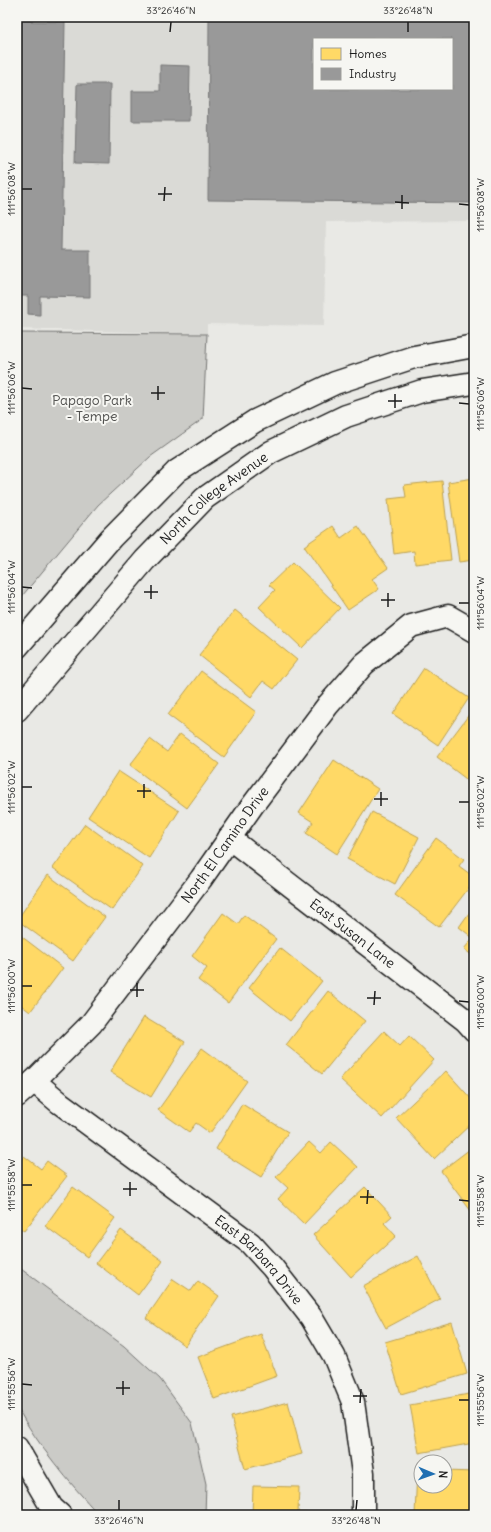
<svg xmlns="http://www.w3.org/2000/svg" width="491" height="1532" font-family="Delius,sans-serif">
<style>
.built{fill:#dadad6;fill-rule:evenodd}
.green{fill:#cbcbc7;stroke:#747472}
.homes{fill:#ffd966;stroke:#bba050}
.industry{fill:#999;stroke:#747474;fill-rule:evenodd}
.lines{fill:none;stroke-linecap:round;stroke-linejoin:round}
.street-casing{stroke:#1c1c1c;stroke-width:25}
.secondary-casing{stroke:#1c1c1c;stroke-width:25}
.street{stroke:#f6f6f2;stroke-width:22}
.secondary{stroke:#f6f6f2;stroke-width:22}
.ticks{fill:none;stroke:#1c1c1c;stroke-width:1.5}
.labels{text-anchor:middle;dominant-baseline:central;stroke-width:4;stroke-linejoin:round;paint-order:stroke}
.park-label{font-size:14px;fill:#51514f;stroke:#f6f6f2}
.street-label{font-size:14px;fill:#1c1c1c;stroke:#f6f6f2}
.neatline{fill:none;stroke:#1c1c1c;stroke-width:1.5}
.ticks-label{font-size:10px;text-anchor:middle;fill:#1c1c1c}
</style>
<rect width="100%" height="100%" fill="#e9e9e5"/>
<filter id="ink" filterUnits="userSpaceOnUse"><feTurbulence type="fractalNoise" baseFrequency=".025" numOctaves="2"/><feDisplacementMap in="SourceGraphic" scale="8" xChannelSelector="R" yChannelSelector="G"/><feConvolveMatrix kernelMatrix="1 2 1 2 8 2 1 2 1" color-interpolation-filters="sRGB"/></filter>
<g filter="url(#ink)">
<!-- built -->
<path class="built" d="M17,17h457v204l-148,1 -2,104 -117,-2v10l-190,-5zM314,39h138v50h-138z"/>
<!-- green -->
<g class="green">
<polygon points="17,333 207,334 203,419 150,457 98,505 17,602"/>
<path d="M17,1266l107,80 36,33 32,44 14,61 -1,31h-106c-30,-33 -61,-69 -82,-108z"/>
</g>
<!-- homes -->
<g class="homes">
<polygon points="474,478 474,560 459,562 448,482"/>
<polygon points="442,481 451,560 415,564 414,551 394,554 388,499 406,497 404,485"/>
<polygon points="333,526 341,538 358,526 388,568 372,579 379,589 348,610 304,546"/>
<polygon points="293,562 340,608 302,648 259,607 275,590 269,585"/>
<polygon points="235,610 297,660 274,689 263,681 251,697 199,655"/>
<polygon points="424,668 469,698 438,745 393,714"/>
<polygon points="201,671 256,712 224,757 168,715"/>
<polygon points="474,708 474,785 437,757"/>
<polygon points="180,734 219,764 187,808 130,765 150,739 167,752"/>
<polygon points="334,760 378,789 337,854 306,833 313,822 299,813"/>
<polygon points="118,771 179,811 149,858 88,817"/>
<polygon points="372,812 419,837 395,884 347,859"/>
<polygon points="85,824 143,866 112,910 53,868"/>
<polygon points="436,838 464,859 459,866 474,877 474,881 439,927 395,895"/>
<polygon points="48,875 105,917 73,961 17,920"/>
<polygon points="474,906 474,957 464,949 473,938 459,927"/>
<polygon points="223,913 238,924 244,915 276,939 228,1003 198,980 207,968 192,956"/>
<polygon points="17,933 63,968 30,1012 17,1002"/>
<polygon points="280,948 322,981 290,1021 249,988"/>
<polygon points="328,991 365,1021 322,1074 286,1045"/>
<polygon points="144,1017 185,1042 151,1097 110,1072"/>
<polygon points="384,1031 400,1046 409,1036 434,1060 382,1118 340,1079"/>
<polygon points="202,1048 247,1081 210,1133 196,1123 189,1132 158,1110"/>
<polygon points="446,1071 474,1102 474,1121 434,1159 396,1118"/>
<polygon points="242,1104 288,1132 261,1177 216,1149"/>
<polygon points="309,1142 321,1153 331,1142 358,1167 304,1224 278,1199 288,1188 276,1177"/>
<polygon points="474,1146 474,1215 441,1171"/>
<polygon points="24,1156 41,1169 47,1161 67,1176 24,1231 17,1226 17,1165"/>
<polygon points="73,1187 115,1218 87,1257 45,1226"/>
<polygon points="365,1187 392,1216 384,1223 396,1236 351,1277 313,1235"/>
<polygon points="121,1230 163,1261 138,1295 96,1263"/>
<polygon points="418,1256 440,1299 386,1328 363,1286"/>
<polygon points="173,1279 191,1291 198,1281 219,1296 185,1346 146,1318"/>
<polygon points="452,1322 467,1374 401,1394 385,1342"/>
<polygon points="261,1334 277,1376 214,1399 198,1357"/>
<polygon points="474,1393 474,1443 419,1453 410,1405"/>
<polygon points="288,1402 302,1454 245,1469 231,1417"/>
<polygon points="417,1470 421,1470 421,1486 445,1486 445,1471 474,1472 474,1515 415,1515"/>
<polygon points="253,1486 299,1487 298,1513 308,1513 308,1515 252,1515"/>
</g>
<!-- industry -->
<g class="industry">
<path d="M209,17h265v186l-266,-3zM314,39h138v50h-138z"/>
<polygon points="17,21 65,22 61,250 90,250 90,297 40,296 40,315 28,314 28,296 17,296"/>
<polygon points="160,65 190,66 189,121 132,121 132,91 160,91"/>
<polygon points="77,84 110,84 109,164 75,163"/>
</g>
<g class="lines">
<!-- street casing -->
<g class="street-casing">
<g id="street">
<path id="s1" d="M229,838l236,182 9,10"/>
<path id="s2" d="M34,1081l26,22 190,140 22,24 39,50 23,39 19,46 10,71v42"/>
<path id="s3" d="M17,1096l17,-15 57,-57 110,-145 51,-73 76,-101 36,-41 47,-38 37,-10 26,15"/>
<polyline points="17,1448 52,1508 60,1515"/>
</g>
</g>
<!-- secondary casing -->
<g class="secondary-casing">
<g id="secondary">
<polyline points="17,647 111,538 177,471 255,421 335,383 414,357 474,346"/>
<path id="s4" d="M17,710l128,-150 60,-62 66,-46 75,-36 76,-25 52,-8"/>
</g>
</g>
<!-- street -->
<use href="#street" class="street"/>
<!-- secondary -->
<use href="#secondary" class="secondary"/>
</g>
</g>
<!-- ticks -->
<path class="ticks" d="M170,32l1,-10M408,32v-10M22,189h10M158,194h14M164,201l1,-14M395,202l14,1M459,204l10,1M402,209v-14M22,388l10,1M151,393h14M158,400v-14M388,401h14M459,403l10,1M395,408v-14M22,587l10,1M144,592h14M151,599v-14M381,600h14M459,603h10M388,607v-14M22,787h10M137,791h14M144,798v-14M374,799h14M459,802h10M381,806v-14M22,986h10M130,990h14M137,997v-14M367,998h14M459,1001l10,1M374,1005l1,-14M22,1185h10M123,1189h14M130,1196v-14M360,1197h14M459,1200l10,1M367,1204l1,-14M22,1384l10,1M116,1388h14M123,1395v-14M353,1396h14M459,1400h10M360,1403l1,-14M119,1510v-10M356,1510l1,-10"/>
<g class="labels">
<!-- park labels -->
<g class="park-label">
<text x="92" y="400">Papago Park<tspan x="92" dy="16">- Tempe</tspan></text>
</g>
<!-- street labels -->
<g class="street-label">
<text stroke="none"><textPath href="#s4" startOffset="290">North College Avenue</textPath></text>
<text stroke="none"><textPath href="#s3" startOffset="327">North El Camino Drive</textPath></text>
<text stroke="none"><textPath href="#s1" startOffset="156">East Susan Lane</textPath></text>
<text stroke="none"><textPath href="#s2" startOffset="288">East Barbara Drive</textPath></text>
</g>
</g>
<!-- margin -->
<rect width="491" height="1532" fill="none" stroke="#f6f6f2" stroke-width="44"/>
<!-- legend -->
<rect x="313" y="38" width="140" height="52" fill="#f6f6f2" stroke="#9f9f9c"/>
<rect x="321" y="48" width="20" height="12" fill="#ffd966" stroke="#9f9f9c"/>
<text x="349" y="58" font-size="12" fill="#1c1c1c">Homes</text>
<rect x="321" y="68" width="20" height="12" fill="#999999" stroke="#9f9f9c"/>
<text x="349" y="78" font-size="12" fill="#1c1c1c">Industry</text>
<!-- north arrow -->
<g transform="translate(433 1474) rotate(92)"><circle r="19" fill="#f6f6f2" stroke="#9f9f9c"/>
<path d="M0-3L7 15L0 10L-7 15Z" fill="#1f6fb2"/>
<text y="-6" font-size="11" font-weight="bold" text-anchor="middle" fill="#1c1c1c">N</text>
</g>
<rect x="22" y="22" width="447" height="1488" class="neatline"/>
<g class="ticks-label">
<text x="171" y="14">33°26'46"N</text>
<text x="408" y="14">33°26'48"N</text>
<text transform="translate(11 189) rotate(-90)" y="4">111°56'08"W</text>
<text transform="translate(480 205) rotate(-90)" y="4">111°56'08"W</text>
<text transform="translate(11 388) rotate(-90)" y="4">111°56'06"W</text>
<text transform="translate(480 404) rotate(-90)" y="4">111°56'06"W</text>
<text transform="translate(11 587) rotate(-90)" y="4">111°56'04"W</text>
<text transform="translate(480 603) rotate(-90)" y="4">111°56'04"W</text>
<text transform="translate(11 787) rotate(-90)" y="4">111°56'02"W</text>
<text transform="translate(480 802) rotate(-90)" y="4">111°56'02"W</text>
<text transform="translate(11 986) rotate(-90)" y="4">111°56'00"W</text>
<text transform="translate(480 1002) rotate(-90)" y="4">111°56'00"W</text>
<text transform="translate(11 1185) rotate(-90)" y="4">111°55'58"W</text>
<text transform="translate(480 1201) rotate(-90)" y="4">111°55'58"W</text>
<text transform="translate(11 1384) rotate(-90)" y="4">111°55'56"W</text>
<text transform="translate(480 1400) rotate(-90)" y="4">111°55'56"W</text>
<text x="119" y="1524">33°26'46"N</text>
<text x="356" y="1524">33°26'48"N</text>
</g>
</svg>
